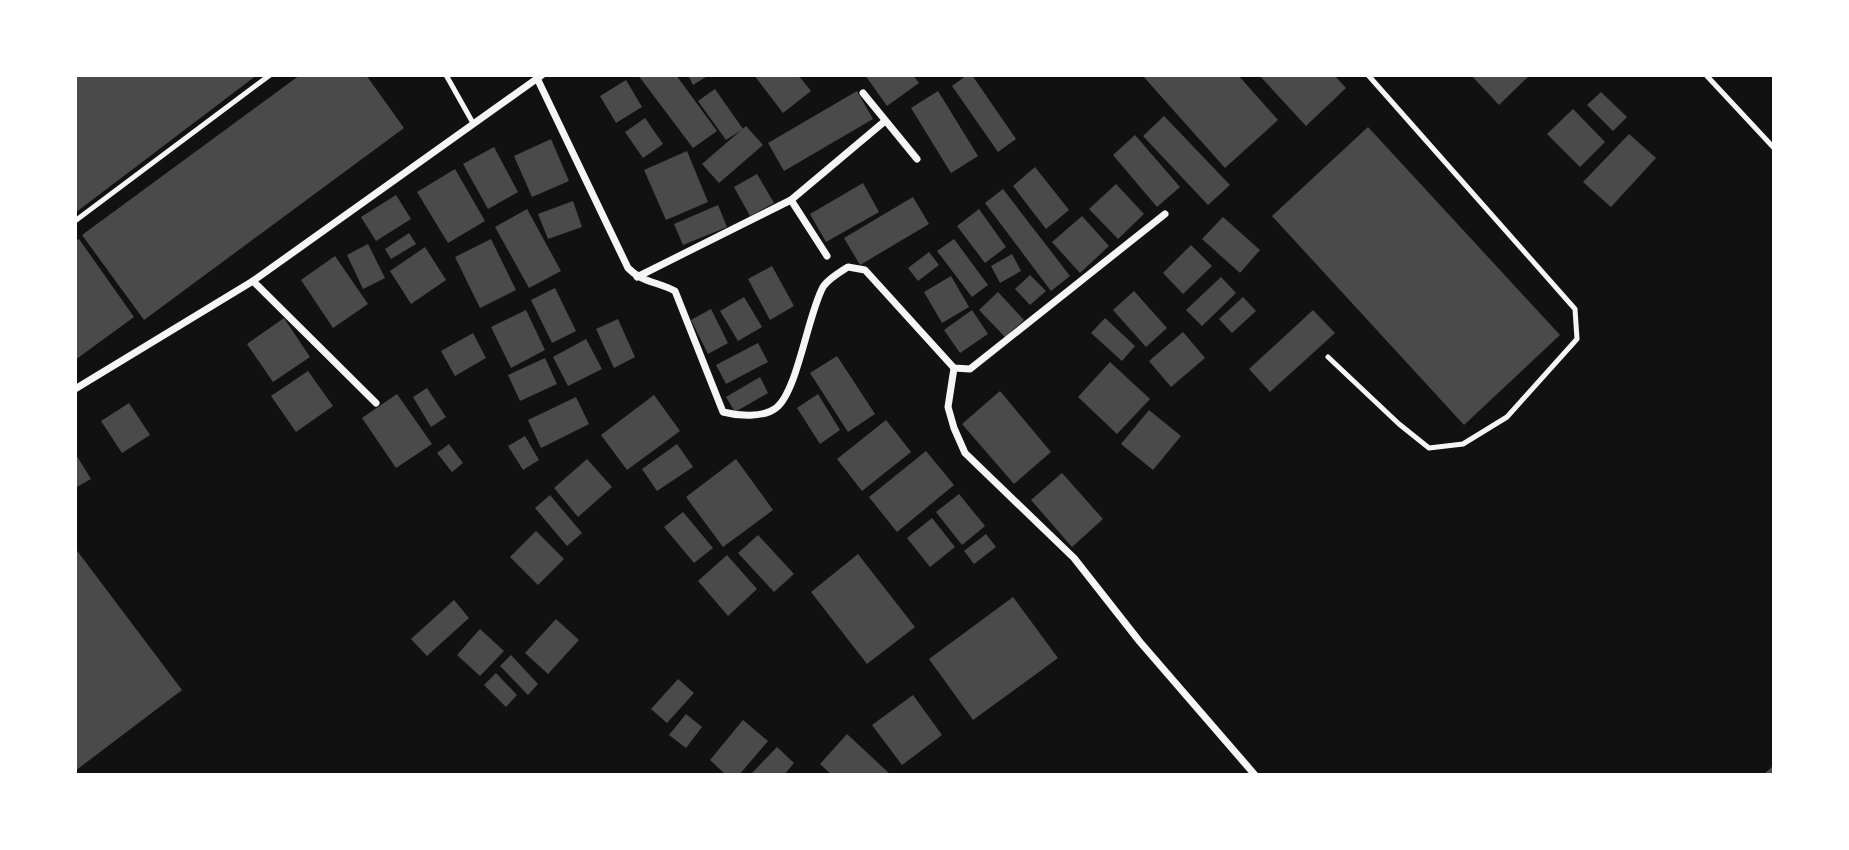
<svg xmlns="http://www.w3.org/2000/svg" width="1849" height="850" font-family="'Libre Baskerville',serif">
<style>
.building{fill:#4a4a4a}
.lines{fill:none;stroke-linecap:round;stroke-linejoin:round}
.service{stroke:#f5f5f5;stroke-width:5}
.minor{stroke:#f5f5f5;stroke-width:7}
</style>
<rect width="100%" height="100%" fill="#111"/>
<!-- building -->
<g class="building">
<polygon points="75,75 257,75 75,213"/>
<polygon points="300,75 366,75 404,128 144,320 82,235"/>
<polygon points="638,75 676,75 717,131 693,148"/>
<polygon points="688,75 709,75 693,85"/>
<polygon points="754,75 798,75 811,91 783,113"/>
<polygon points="865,75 913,75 919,83 887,106"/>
<polygon points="967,75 972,75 1016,139 998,152 952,86"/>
<polygon points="1142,75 1238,75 1278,120 1225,168"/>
<polygon points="1259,75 1334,75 1346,88 1306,126"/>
<polygon points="1471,75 1530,75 1499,105"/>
<polygon points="626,80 642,107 616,123 600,96"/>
<polygon points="715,89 743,129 726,140 698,101"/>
<polygon points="857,91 873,119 784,171 768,143"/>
<polygon points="938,91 978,156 951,173 911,108"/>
<polygon points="1601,92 1627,117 1613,131 1587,105"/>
<polygon points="1573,109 1605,142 1580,167 1547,134"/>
<polygon points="1164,116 1230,185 1208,205 1143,136"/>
<polygon points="645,118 663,144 643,158 625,132"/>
<polygon points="746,126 763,145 719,183 702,164"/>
<polygon points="1368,127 1560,335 1464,425 1272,216"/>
<polygon points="1629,134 1656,158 1611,207 1583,182"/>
<polygon points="1135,135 1180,187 1157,207 1113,155"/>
<polygon points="551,139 569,181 532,197 514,156"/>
<polygon points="494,147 518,192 488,209 463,164"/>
<polygon points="687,151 708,202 666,220 644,170"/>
<polygon points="1035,167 1069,210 1046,229 1013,186"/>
<polygon points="455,169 485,221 448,243 417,192"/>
<polygon points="757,174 774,203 750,216 734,187"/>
<polygon points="863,183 879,212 826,242 810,214"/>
<polygon points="1116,184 1144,214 1118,239 1089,209"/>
<polygon points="1003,189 1070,276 1051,291 985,203"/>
<polygon points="396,195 411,219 376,241 361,217"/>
<polygon points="913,197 929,224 860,265 844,238"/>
<polygon points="573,201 582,227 548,239 538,214"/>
<polygon points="718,205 727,227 683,245 674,224"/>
<polygon points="527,209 561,271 529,288 495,227"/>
<polygon points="979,209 1006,247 985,263 957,226"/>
<polygon points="1082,216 1109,246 1080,273 1052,242"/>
<polygon points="1223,217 1260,250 1240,273 1202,239"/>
<polygon points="409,233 416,244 391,259 385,249"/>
<polygon points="79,239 134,317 75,360 75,241"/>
<polygon points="491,239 516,290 480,308 455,257"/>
<polygon points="954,239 988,285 972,297 937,251"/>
<polygon points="368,244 385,278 363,289 347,255"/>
<polygon points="1191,245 1212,266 1183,294 1163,273"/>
<polygon points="425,247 446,280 411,304 390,271"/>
<polygon points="929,252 939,265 918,281 908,268"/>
<polygon points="1012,254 1021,271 1000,283 991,266"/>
<polygon points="335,256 368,304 333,328 301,280"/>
<polygon points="772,266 794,306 770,320 748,279"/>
<polygon points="1030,275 1046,291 1030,305 1015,289"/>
<polygon points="951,276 969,307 942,323 924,292"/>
<polygon points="1221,277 1236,293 1202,326 1186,310"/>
<polygon points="555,288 576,331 552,343 531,300"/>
<polygon points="1134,291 1167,328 1146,347 1113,310"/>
<polygon points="998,292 1024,320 1005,337 979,310"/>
<polygon points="744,297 762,327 738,341 720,311"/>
<polygon points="1243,297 1256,311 1232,333 1219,319"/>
<polygon points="711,309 728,343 708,354 691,320"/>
<polygon points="526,310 545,350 511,368 491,327"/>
<polygon points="972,310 988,334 960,353 944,330"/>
<polygon points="1313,310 1335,333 1270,392 1249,369"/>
<polygon points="284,318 310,357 273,382 247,344"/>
<polygon points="1105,318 1135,346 1122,361 1091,333"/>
<polygon points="618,319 635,357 614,368 596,329"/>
<polygon points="1183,332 1205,358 1171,387 1149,361"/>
<polygon points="473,333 486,358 455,376 441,351"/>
<polygon points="586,339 602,369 568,386 553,357"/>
<polygon points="758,343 768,362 726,384 716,365"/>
<polygon points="837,356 875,414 848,432 810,373"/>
<polygon points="545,358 557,384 520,401 508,375"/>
<polygon points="1110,362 1150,399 1117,434 1078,397"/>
<polygon points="308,371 333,406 296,432 271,396"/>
<polygon points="760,377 768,393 735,412 726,397"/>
<polygon points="427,388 446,417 431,427 413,397"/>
<polygon points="1000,391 1051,452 1014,484 962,424"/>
<polygon points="397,394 432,444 396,468 362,418"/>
<polygon points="818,394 840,430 820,444 797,408"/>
<polygon points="654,395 680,431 627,470 601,435"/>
<polygon points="576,397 589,424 541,448 528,420"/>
<polygon points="129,403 150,435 122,453 101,421"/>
<polygon points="1149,410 1181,436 1153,470 1121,444"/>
<polygon points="886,420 911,452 862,491 837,459"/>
<polygon points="525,436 539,460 523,470 508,446"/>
<polygon points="449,444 463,463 452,472 437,453"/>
<polygon points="677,444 693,467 657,491 642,469"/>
<polygon points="926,451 954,485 897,532 869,497"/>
<polygon points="75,453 91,479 75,488"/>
<polygon points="587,459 612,487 578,517 554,488"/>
<polygon points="736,459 773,510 723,547 686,497"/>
<polygon points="1062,473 1103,519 1072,547 1031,500"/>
<polygon points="959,494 985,526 962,545 936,512"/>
<polygon points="550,495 582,533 567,546 535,508"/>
<polygon points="683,512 713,548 694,563 664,527"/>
<polygon points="932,518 955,547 930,567 907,538"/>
<polygon points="536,531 564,559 538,585 510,557"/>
<polygon points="986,534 996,547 974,564 964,551"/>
<polygon points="758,535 794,574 774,592 738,553"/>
<polygon points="75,548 182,690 75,771"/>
<polygon points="858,554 915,627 867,664 811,592"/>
<polygon points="727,555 757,589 728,616 698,581"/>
<polygon points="1013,597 1058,658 973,720 929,659"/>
<polygon points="454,600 469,618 427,656 411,639"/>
<polygon points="556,619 579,640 548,674 525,653"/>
<polygon points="480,629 504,651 480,676 457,655"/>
<polygon points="511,655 538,684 528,695 500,666"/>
<polygon points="496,673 517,695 506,707 484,685"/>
<polygon points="678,679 694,693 667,723 651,709"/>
<polygon points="913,695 942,735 902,765 872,725"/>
<polygon points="686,714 702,727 686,748 669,735"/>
<polygon points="743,720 768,741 739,775 726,775 710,760"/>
<polygon points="847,734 891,775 832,775 820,764"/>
<polygon points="777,747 794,763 784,775 750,775"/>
<polygon points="1774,765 1774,775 1763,775"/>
</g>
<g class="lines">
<!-- service -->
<g class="service">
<polyline points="446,75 473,123"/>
<polyline points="1706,75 1774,148"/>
<polyline points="75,221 270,75"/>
<polyline points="1328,357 1399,424 1429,448 1463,444 1507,417 1577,339 1575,309 1368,75"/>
</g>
<!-- minor -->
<g class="minor">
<path d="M537,78l91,190c13,14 30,14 47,23l48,121c15,4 40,6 53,-4 21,-15 32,-94 47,-121 5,-8 17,-15 25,-20l17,3 89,98 16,1 195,-155"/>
<polyline points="863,93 917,159"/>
<polyline points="791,200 827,256"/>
<polyline points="637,277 791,200 885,121"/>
<polyline points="253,281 376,403"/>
<polyline points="954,368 948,407 954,428 965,453 1074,558 1140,642 1255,775"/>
<polyline points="75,389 253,281 542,75"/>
</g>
</g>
<!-- border -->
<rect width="1849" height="850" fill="none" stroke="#ffffff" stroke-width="154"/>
</svg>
